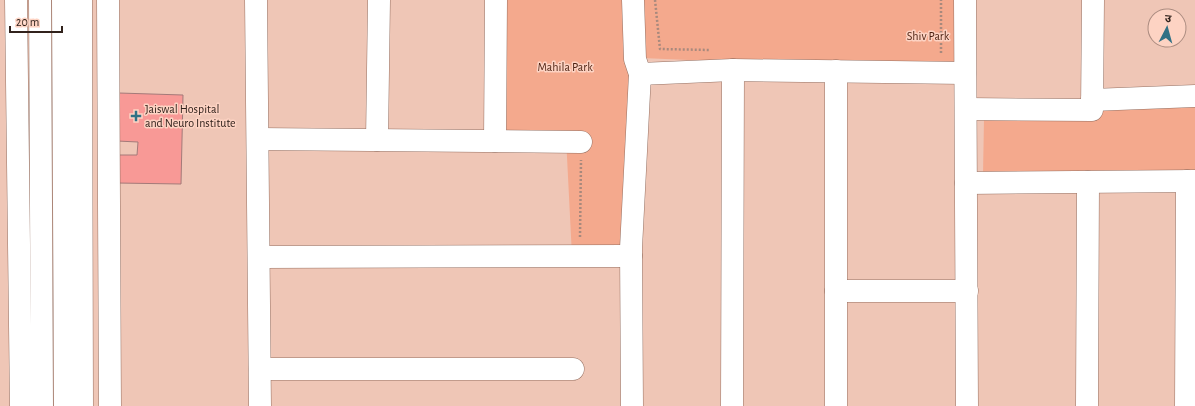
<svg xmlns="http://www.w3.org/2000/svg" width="1195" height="406" font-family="'Alegreya Sans','Noto Sans Devanagari',sans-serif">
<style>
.green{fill:#f4a98d}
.building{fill:#f89996;stroke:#a47a79}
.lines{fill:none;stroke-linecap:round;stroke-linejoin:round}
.minor-casing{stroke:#967163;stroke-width:23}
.major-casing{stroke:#967163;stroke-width:23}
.path{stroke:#a8897d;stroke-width:2.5;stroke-dasharray:2 2;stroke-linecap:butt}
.minor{stroke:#fff;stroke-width:22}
.major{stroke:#fff;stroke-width:22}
.poi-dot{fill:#317185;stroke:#fdd3c3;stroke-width:1.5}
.labels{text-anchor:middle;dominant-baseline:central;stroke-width:3;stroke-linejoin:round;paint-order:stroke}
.park-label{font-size:12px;fill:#4a1f0f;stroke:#fdd3c3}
.poi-label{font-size:12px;fill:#31221c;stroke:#fdd3c3;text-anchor:start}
</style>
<rect width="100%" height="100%" fill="#efc6b6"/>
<!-- green -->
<g class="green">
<polygon points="500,0 630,0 631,248 572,256 566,137 499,135"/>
<polygon points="642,0 964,0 964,72 642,58"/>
<polygon points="1099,105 1195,105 1195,173 983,175 984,119 1099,118"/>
</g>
<!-- building -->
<polygon class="building" points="119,93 183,95 181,184 117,183 118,155 137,155 138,142 117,141"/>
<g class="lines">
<!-- minor casing -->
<g class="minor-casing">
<g id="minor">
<polyline points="16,0 21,406"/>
<polyline points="81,0 82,406"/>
<polyline points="108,0 110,406"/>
<polyline points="256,0 260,406"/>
<polyline points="965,0 967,406"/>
<polyline points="640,74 733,70 965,73"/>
<polyline points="1092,100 1195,96"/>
<polyline points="966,109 1092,110 1093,0"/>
<polyline points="258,139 581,142"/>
<polyline points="377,140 379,0"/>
<polyline points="495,141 496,0"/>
<polyline points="966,183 1195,181"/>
<polyline points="259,257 631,256"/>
<polyline points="836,291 967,291"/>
<polyline points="260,369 573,369"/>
<polyline points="632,406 631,248 640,74 635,59 633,0"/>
<polyline points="732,406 733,70"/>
<polyline points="836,406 836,71"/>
<polyline points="1087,406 1088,182"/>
<polyline points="1186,406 1187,181"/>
</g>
</g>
<!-- major casing -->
<g class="major-casing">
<g id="major">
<polyline points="40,0 42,406"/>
<polyline points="63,0 65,406"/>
</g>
</g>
<!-- path -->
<g class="path">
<polyline points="655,0 660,49 710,50"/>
<polyline points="941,53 941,0"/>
<polyline points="580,237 581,160"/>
</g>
<!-- minor -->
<use href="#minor" class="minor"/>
<!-- major -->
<use href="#major" class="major"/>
</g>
<!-- markers -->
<path class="poi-dot" d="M134 110h4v4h4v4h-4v4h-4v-4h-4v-4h4z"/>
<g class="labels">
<!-- park labels -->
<g class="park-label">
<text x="928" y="36">Shiv Park</text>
<text x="565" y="67">Mahila Park</text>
</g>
<!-- poi labels -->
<g class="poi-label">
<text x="145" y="109">Jaiswal Hospital<tspan x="145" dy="14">and Neuro Institute</tspan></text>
</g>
</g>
<!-- north arrow -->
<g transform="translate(1167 28) rotate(6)"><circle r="19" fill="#fdd3c3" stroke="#ab8c80"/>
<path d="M0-3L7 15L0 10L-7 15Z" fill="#317185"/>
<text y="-6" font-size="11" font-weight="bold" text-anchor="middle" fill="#31221c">उ</text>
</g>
<!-- scale -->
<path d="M10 26v6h52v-6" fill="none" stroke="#31221c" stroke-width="2"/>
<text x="16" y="26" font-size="12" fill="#31221c" stroke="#fdd3c3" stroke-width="3" paint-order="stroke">20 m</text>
</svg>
